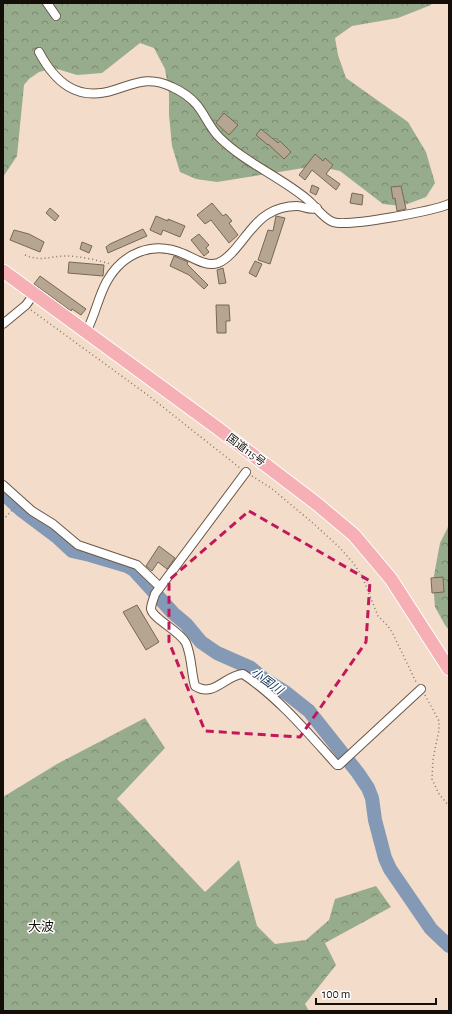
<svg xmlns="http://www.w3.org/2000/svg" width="452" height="1014" font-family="'Alegreya Sans','Noto Sans JP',sans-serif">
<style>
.forest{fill:url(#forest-crowns)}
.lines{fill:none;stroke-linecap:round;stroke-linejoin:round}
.river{stroke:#8399b6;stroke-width:14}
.building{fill:#b6a691;stroke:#776854}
.minor-casing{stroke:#6a5747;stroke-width:10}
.trunk-casing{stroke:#fff;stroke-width:15}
.path{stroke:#87776b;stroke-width:1.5;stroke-dasharray:1 3;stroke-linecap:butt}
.minor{stroke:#fff;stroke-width:8}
.trunk{stroke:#f6afb4;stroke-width:13}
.marked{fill:none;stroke:#c2185b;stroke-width:3;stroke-dasharray:8 5;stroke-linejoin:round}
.labels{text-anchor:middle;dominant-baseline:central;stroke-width:3;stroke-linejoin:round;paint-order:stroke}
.street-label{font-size:11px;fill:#150e08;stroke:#fff}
.water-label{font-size:12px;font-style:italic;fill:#14335b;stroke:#fff}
.quarter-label{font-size:13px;fill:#150e08;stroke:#fff}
</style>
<defs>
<pattern id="forest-crowns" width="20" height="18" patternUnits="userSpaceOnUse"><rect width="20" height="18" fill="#97ac8d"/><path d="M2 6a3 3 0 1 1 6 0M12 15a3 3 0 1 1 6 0" fill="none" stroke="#7a8a71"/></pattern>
</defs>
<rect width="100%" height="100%" fill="#f3dcc9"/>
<!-- forest -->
<g class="forest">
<polygon points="3,3 432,3 431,5 398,18 352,26 335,38 338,55 346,78 408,122 426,152 435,183 426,197 402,206 383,204 340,171 316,166 217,182 196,179 180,172 172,146 169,115 169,94 165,69 154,48 140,43 102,73 77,75 54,68 39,72 29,79 24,85 17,156 3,177"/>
<polygon points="449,525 449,630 445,625 435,607 433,581 440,543"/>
<polygon points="145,718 165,748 117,799 205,892 239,860 257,926 275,944 306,940 329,920 335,899 376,886 391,907 325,943 336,965 305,1004 309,1011 3,1011 3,797 57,764"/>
</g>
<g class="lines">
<!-- river -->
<polyline class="river" points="3,493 21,510 57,537 72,551 90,555 127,566 134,570 173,613 186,624 201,642 217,653 251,668 264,679 285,692 309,711 358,773 368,788 372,798 375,820 385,858 390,869 431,929 449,946"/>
</g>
<!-- building -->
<g class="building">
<polygon points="224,113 238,125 229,135 216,123"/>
<polygon points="261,129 278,143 280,141 291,152 284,159 268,144 268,145 256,135"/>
<polygon points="315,154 323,161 325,158 333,165 326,174 340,184 336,190 312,170 305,180 299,175"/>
<polygon points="312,185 319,188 316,195 310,192"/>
<polygon points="401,186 406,209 397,211 395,198 393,199 391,187"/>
<polygon points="352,193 363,195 362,205 350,203"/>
<polygon points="212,203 223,216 226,214 232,221 229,223 238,235 229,243 211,220 205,224 197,215"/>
<polygon points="50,208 59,216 55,221 46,213"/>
<polygon points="156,216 168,221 168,219 185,226 180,237 163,230 161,235 150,230"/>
<polygon points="276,216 285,218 270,264 258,260 268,230 273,231"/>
<polygon points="143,229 147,236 108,253 106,247 110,244"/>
<polygon points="14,230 29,234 44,242 40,252 10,240"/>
<polygon points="199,234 209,245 206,248 209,252 204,256 191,240"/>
<polygon points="82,242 92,246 89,253 80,249"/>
<polygon points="174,256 188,262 187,264 208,285 204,289 189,275 170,266"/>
<polygon points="255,261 262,264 256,277 249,273"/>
<polygon points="69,262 104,265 103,276 68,273"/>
<polygon points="223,268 226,283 219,284 217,270"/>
<polygon points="40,276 86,309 81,315 72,309 71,311 34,284"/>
<polygon points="216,305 229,305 230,321 226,321 226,333 217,333"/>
<polygon points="159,546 175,558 167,569 158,562 152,571 146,566"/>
<polygon points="443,577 444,592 432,593 431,578"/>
<polygon points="137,605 159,642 146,650 123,612"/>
</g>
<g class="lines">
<!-- minor casing -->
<g class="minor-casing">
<g id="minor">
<polyline points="47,3 56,16"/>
<path d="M39,52c16,30 38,50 75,38 23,-7 35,-14 58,-3 9,4 19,11 25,18 8,10 13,23 22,32 26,26 62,40 89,63 8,7 16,19 25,22 15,5 100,-11 116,-18"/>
<polyline points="3,324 26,305 34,294"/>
<path d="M86,332c9,-16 12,-35 21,-51 16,-28 46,-41 77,-27 10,4 22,13 34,9 18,-7 31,-38 50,-49 8,-5 19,-8 29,-8 7,0 12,5 20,2"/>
<path d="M246,472l-91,122c-1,4 -4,10 -4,15 2,10 29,22 35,34 6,14 5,29 9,43 19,12 30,-11 48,-12 36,24 65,59 94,91h2l82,-76"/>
<polyline points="3,485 32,511 53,524 78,545 137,565 160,587"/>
</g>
</g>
<!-- trunk casing -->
<g class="trunk-casing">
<polyline id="trunk" points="3,271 216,427 317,504 354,535 391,579 449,669"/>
</g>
<!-- path -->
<g class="path">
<path d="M25,255c16,7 25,1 41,1 12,0 32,4 44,8"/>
<polyline points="31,310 149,396 240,468"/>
<polyline points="252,476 271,488 314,524 339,547 354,564 362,576 378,616 388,626 393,634 416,682"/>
<polyline points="3,520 15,507"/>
<polyline points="425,695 439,721 439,730 433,759 432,779 439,794 449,806"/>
</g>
<!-- minor -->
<use href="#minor" class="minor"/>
<!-- trunk -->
<use href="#trunk" class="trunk"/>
</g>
<!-- marked area -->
<path class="marked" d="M249,511l121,70 -4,61 -66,95 -95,-6 -36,-89v-62z"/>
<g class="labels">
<!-- street labels -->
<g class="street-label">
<text transform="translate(246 450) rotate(37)">国道115号</text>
</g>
<!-- water labels -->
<g class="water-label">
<text transform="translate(267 681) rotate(36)">小国川</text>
</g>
<!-- quarter labels -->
<g class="quarter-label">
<text x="41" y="927">大波</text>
</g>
</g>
<!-- border -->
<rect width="452" height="1014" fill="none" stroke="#150e08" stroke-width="8"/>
<!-- scale -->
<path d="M316 998v6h120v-6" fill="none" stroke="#150e08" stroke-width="2"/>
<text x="322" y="998" font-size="12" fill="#150e08" stroke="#ffffff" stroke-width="3" paint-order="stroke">100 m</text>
</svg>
